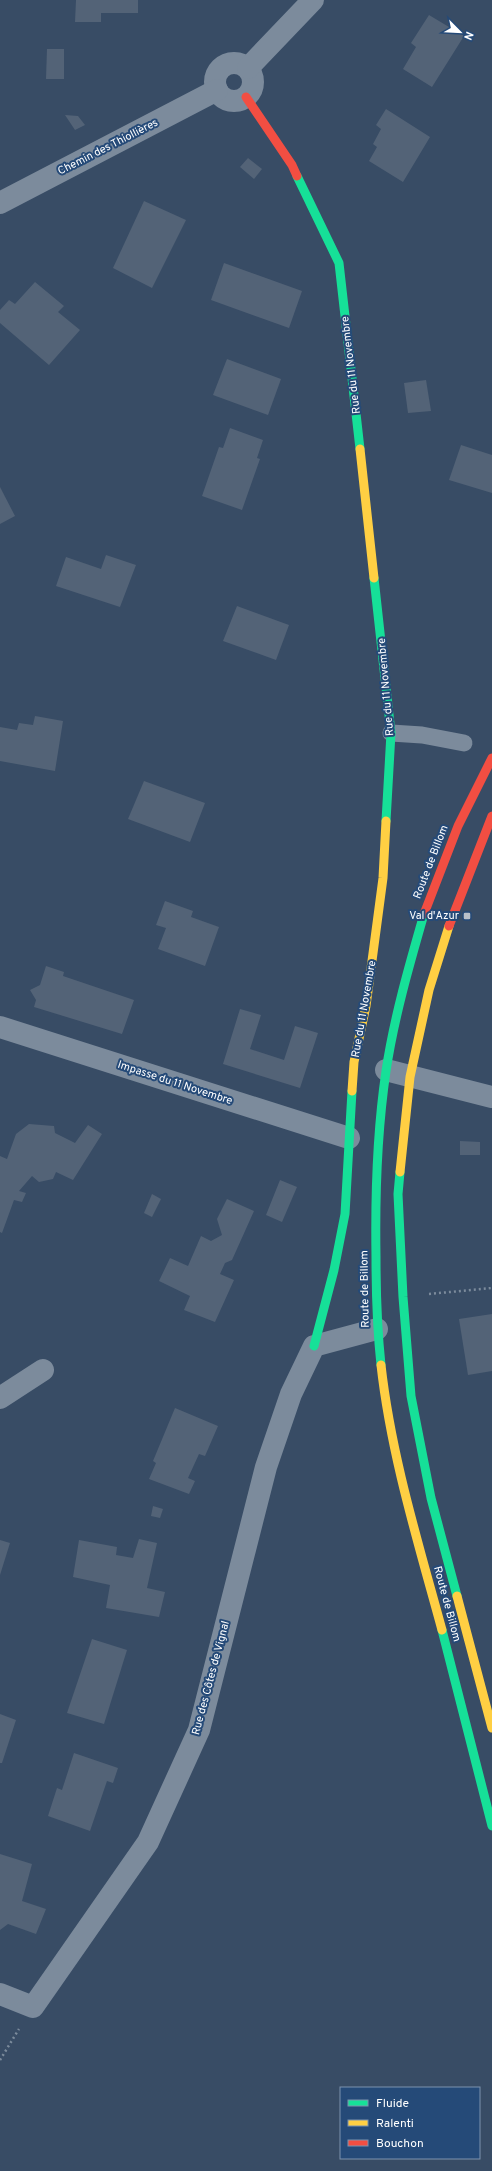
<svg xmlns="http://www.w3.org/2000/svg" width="492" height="2171" font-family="Overpass,sans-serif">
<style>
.building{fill:#536377}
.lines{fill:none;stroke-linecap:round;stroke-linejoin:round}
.path{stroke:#7c8b9c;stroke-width:2.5;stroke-dasharray:2 3;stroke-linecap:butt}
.lane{stroke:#7c8b9c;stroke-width:17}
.street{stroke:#7c8b9c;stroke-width:22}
.fast{stroke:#16e098;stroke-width:9}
.slow{stroke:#ffcf43;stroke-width:9}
.jam{stroke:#f24e42;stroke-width:9}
.poi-dot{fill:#b9c0c9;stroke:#254a78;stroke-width:1.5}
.labels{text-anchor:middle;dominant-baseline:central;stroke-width:4;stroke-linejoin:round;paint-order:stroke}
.street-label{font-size:11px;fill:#fff;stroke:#254a78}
.poi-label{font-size:11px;fill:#fff;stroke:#254a78;text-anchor:end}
</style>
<rect width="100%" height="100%" fill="#384c65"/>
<!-- building -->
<g class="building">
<polygon points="76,0 138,0 138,13 101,13 101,22 75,22"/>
<polygon points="429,15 464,36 432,87 403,69 416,47 411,43"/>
<polygon points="47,49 64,49 64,79 46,79"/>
<polygon points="386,109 430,137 403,182 369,161 377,147 373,144 381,129 376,125"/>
<polygon points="65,115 78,116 85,125 75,130"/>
<polygon points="248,158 262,169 254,179 240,167"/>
<polygon points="144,201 186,220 152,288 113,268"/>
<polygon points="224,263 302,291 289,328 211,300"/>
<polygon points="35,282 64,306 58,312 80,330 49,365 0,323 0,310 9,300 15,304"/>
<polygon points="227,359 281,379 268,415 213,395"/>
<polygon points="426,380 431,411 408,413 404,383"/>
<polygon points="230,428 263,440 257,458 260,459 242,510 202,496 219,447 223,448"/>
<polygon points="461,445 492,455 492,493 449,480"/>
<polygon points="0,487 15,516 0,524"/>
<polygon points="106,555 136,565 120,607 56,586 66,557 101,569"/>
<polygon points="237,606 289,625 276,660 223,641"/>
<polygon points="35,716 63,721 55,771 0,761 0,727 17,730 19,723 33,725"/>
<polygon points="144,781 205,803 190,842 128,819"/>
<polygon points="165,901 193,911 191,917 219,927 205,966 158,949 166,928 156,925"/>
<polygon points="46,966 64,972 63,976 134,1000 122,1034 34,1007 36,1000 30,990 40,985"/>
<polygon points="240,1009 261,1015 250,1049 284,1060 295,1026 318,1033 300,1088 223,1064"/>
<polygon points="29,1124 54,1126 55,1133 75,1143 88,1125 102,1134 73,1180 56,1172 53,1179 39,1182 32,1176 19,1191 26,1193 22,1202 14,1200 2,1233 0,1232 0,1156 7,1159 16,1134"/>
<polygon points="460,1141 480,1142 480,1155 460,1155"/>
<polygon points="280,1180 297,1187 282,1222 266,1215"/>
<polygon points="152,1194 161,1199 152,1217 144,1213"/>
<polygon points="227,1199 254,1211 232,1260 225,1263 220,1274 234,1280 215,1322 184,1310 190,1296 159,1281 170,1258 188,1266 201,1236 211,1241 222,1235 217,1219"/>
<polygon points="492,1314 492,1371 468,1375 459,1319"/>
<polygon points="175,1408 218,1426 205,1456 199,1454 188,1478 195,1481 189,1494 149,1479 156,1463 153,1461"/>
<polygon points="153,1506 163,1509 160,1518 151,1516"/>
<polygon points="139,1539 157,1543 147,1588 165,1592 159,1617 106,1608 110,1585 73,1577 79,1540 117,1547 116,1555 133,1558"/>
<polygon points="0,1540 10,1543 0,1575"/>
<polygon points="92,1639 127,1650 104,1724 67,1713"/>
<polygon points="0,1714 16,1720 2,1763 0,1763"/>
<polygon points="74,1753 118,1768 113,1783 107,1781 90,1831 48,1816 57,1788 62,1790"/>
<polygon points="0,1854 32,1864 22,1901 46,1909 36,1934 8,1924 0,1930"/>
</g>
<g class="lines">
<!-- path -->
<g class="path">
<polyline points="429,1294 492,1288"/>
<polyline points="0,2060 19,2029"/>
</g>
<!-- lane -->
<polyline class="lane" points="391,733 422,735 464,743"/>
<!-- street -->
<g class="street">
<circle cx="234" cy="82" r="19"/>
<polyline points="248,68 313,0"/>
<polyline points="0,203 217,90"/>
<polyline points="0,1027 349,1138"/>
<polyline points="386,1070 492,1097"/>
<polyline points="0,1398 43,1370"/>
<polyline points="0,1994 33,2007 148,1842 199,1730 266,1467 291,1394 314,1346 377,1329"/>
</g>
<!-- fast -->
<g class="fast">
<polyline points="297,176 339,263 360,449"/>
<polyline points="374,578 391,733 386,821"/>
<polyline points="400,1172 398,1194 403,1297 411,1396 431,1498 457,1596"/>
<polyline points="314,1346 334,1270 345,1214 352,1091"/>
<path d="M381,1365c-4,-37 -5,-73 -5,-109 -1,-62 1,-124 10,-185 8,-53 23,-105 38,-157"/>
<polyline points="442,1630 492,1826"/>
</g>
<!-- slow -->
<g class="slow">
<polyline points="360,449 374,578"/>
<polyline points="352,1091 354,1062 366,1006 383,878 386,821"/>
<polyline points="400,1172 410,1077 429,990 449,926"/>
<path d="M381,1365c10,90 37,177 61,265"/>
<polyline points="457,1596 492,1728"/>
</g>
<!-- jam -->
<g class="jam">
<polyline points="246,97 292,165 297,176"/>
<polyline points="424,914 458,826 492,758"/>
<polyline points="449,926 492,816"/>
</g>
</g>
<!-- markers -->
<rect class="poi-dot" x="463" y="912" width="8" height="8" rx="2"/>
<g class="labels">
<!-- street labels -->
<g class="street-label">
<text transform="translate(108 147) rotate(-27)">Chemin des Thiollières</text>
<text transform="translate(351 365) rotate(-97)">Rue du 11 Novembre</text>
<text transform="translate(386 687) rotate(-95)">Rue du 11 Novembre</text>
<text transform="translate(431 862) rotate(-69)">Route de Billom</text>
<text transform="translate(364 1009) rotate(-80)">Rue du 11 Novembre</text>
<text transform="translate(175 1083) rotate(18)">Impasse du 11 Novembre</text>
<text transform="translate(365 1289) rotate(-91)">Route de Billom</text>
<text transform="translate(447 1604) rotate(75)">Route de Billom</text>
<text transform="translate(211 1678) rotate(-75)">Rue des Côtes de Vignal</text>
</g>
<!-- poi labels -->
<g class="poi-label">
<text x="459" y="916">Val d'Azur</text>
</g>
</g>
<!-- legend -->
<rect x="340" y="2087" width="140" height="72" fill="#254a78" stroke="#7c92ae"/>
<rect x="348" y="2100" width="20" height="6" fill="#16e098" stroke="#7c92ae"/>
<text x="376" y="2107" font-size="12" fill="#ffffff">Fluide</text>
<rect x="348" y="2120" width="20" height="6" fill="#ffcf43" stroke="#7c92ae"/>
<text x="376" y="2127" font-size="12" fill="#ffffff">Ralenti</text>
<rect x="348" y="2140" width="20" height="6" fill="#f24e42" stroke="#7c92ae"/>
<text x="376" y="2147" font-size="12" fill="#ffffff">Bouchon</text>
<!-- north arrow -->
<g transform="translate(460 32) rotate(114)" stroke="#254a78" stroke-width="3" paint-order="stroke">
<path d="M0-3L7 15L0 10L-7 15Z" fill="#ffffff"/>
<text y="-6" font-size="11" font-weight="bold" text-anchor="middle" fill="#ffffff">N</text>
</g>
</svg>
